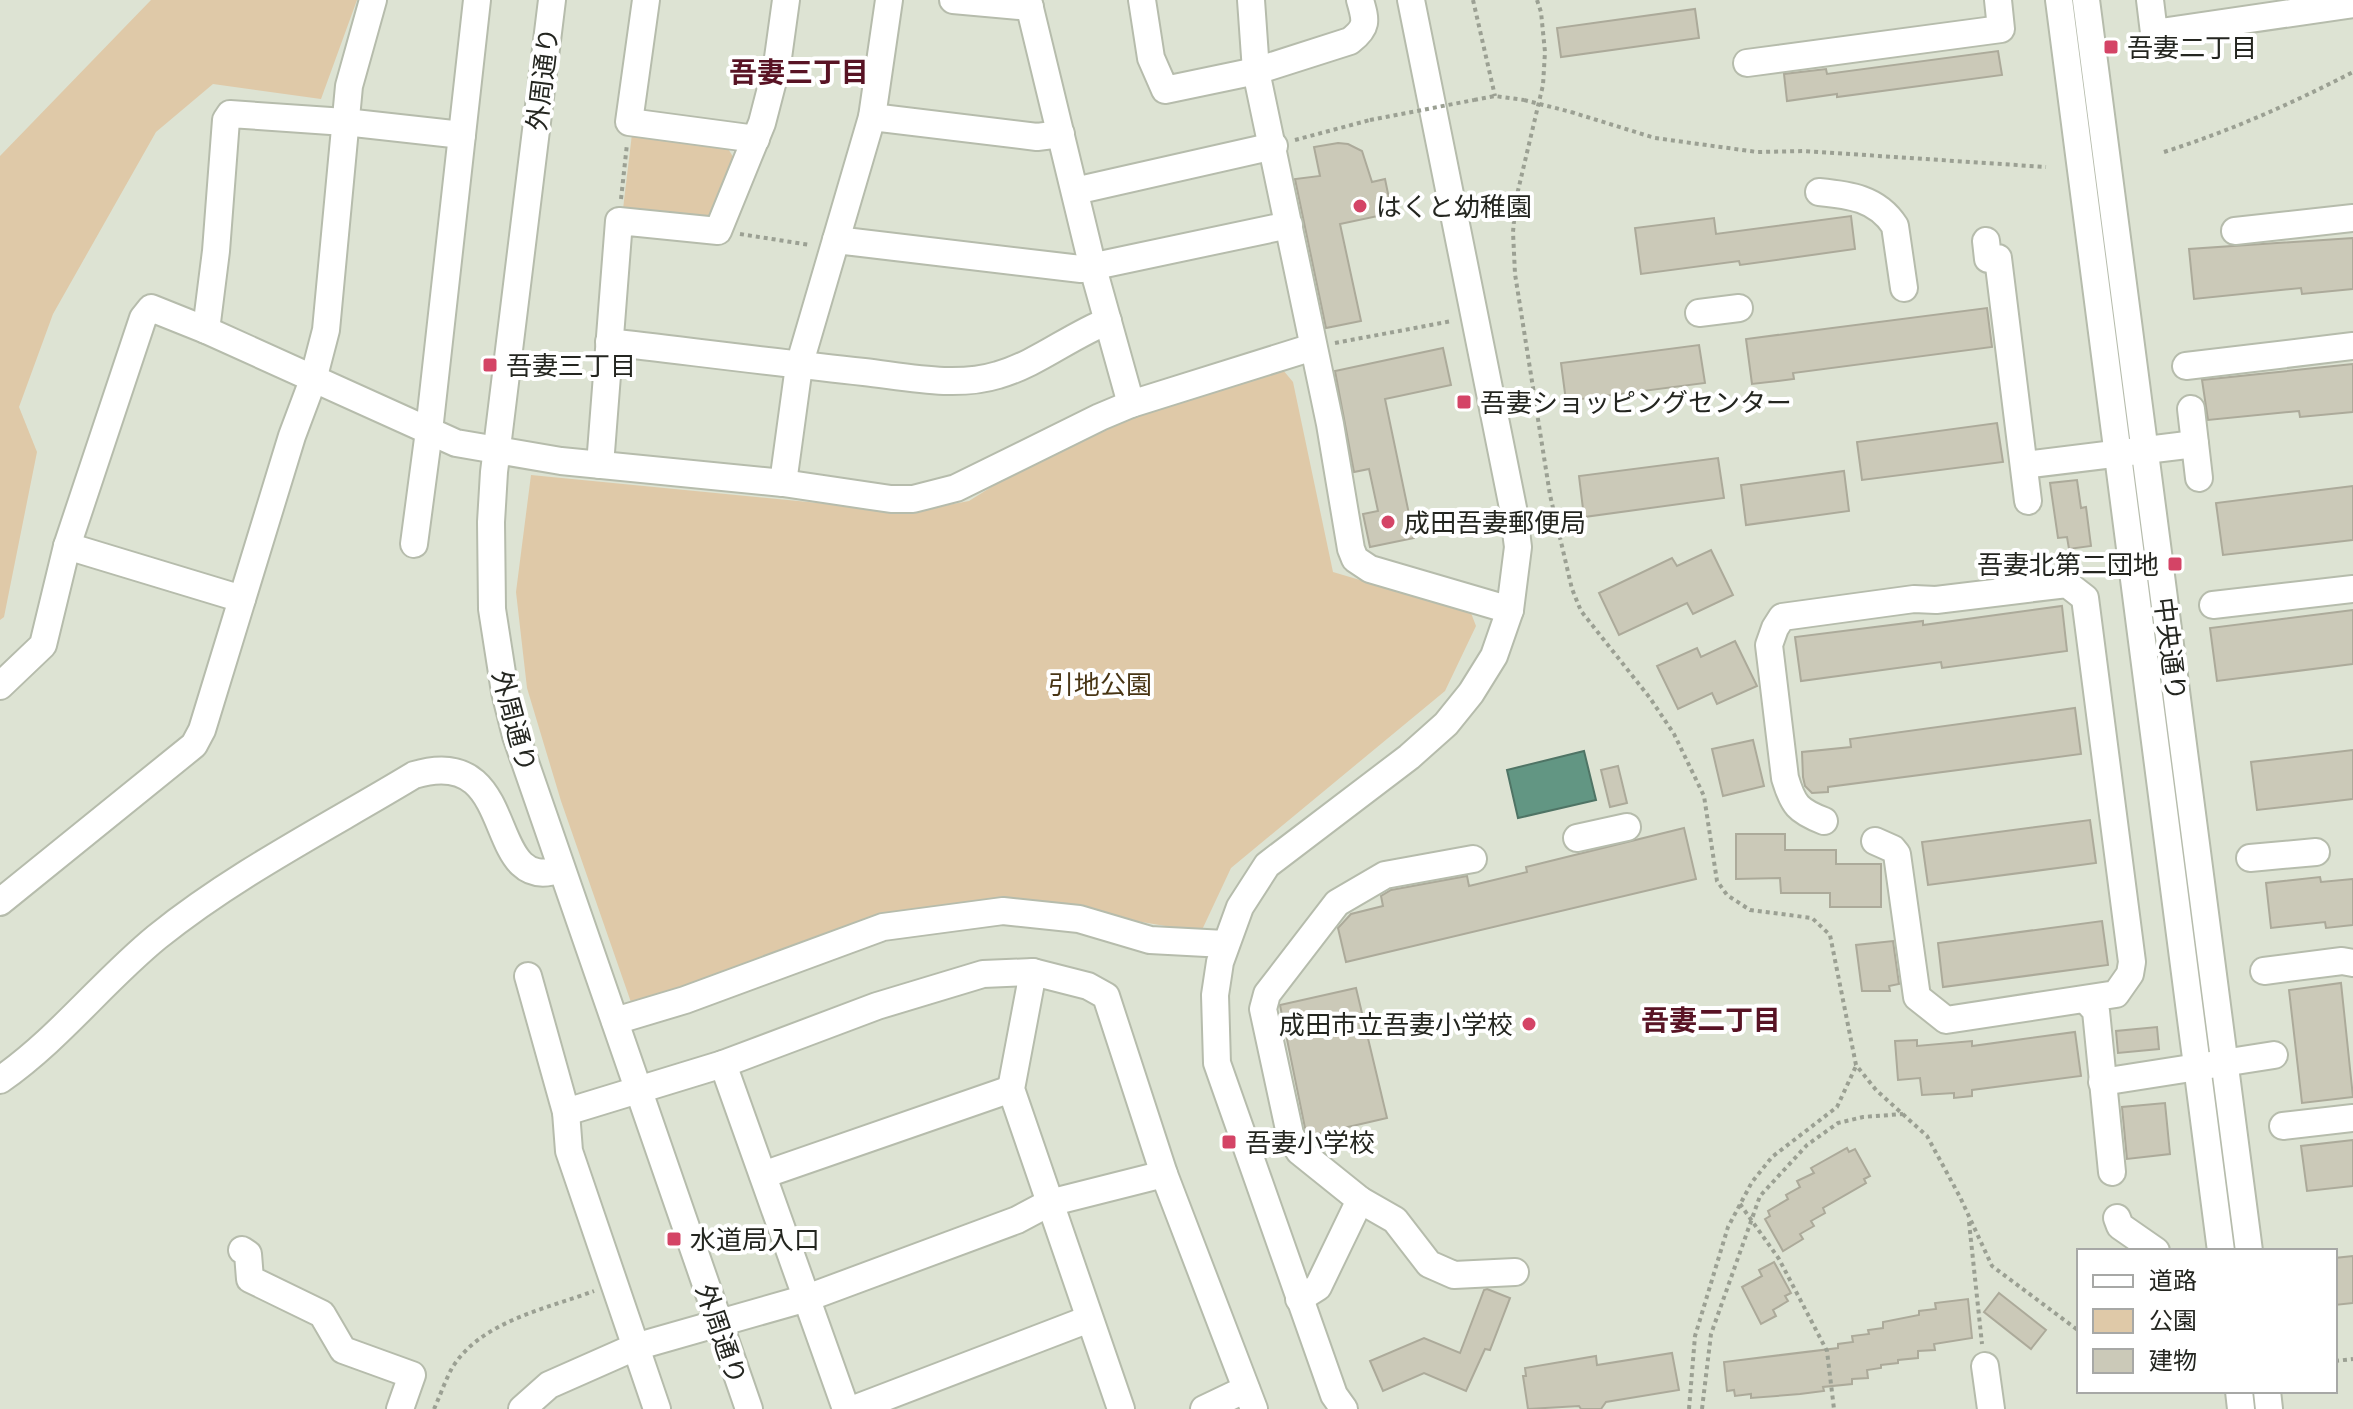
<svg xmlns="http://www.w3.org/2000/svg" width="2353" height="1409" font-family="'Open Sans','Noto Sans JP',sans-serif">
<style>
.green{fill:#dfc9a8}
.water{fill:#629683;stroke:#4f7465;stroke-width:2}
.building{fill:#cbc9b8;stroke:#acaa9a;stroke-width:2}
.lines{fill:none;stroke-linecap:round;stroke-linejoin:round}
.minor-casing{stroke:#b6bcac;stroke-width:30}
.path{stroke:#9ba093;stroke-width:4;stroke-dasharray:4 4;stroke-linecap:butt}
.minor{stroke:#fff;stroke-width:26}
.path-bridge{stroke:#9ba093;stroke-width:4;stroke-dasharray:4 4;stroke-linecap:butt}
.poi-dot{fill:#d44466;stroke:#fff;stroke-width:3}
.labels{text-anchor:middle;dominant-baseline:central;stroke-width:8;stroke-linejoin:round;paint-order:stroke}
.poi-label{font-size:26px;fill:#242620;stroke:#fff;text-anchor:start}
.street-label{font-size:26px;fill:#242620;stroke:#fff}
.park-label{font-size:26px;fill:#483514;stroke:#fff}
.neighbourhood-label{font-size:28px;font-weight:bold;fill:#581324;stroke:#fff}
</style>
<rect width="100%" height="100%" fill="#dde3d3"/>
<!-- green -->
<g class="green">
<polygon points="151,0 357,0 321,99 213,84 156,132 53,314 19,407 37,452 4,617 0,620 0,156"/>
<polygon points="632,134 727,147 735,160 711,217 706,219 623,209"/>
<polygon points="1283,370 1293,382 1333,572 1471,613 1476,626 1445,691 1231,868 1201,932 1006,899 633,1008 561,801 527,688 516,592 531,475 911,512 969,501 1023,467 1173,395"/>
</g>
<!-- water -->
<polygon class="water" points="1584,751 1596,800 1518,818 1507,770"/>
<!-- building -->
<g class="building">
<polygon points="1695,9 1699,38 1561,57 1557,28"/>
<polygon points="1998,51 2002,75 1837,97 1837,94 1787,101 1784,74 1826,69 1827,74"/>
<polygon points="1338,143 1348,144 1362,151 1372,182 1385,179 1392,213 1340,224 1361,321 1326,328 1295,179 1320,176 1314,147"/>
<polygon points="1851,216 1855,249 1740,265 1739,261 1641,274 1635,228 1714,218 1716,234"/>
<polygon points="2353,238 2353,289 2302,294 2301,288 2194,299 2189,249"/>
<polygon points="1987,308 1992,347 1793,373 1794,379 1752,384 1746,339"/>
<polygon points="1699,345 1705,383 1566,401 1561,363"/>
<polygon points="1443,348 1451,385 1385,399 1414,538 1370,547 1363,514 1378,511 1369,469 1354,472 1335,371"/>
<polygon points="2353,364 2353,412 2300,417 2299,411 2208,420 2202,380"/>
<polygon points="1997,423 2003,462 1862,480 1857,442"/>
<polygon points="1718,458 1724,498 1584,517 1579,476"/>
<polygon points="1844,471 1849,511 1746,525 1741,485"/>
<polygon points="2077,480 2081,508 2086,507 2091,546 2069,549 2067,537 2058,538 2050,483"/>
<polygon points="2353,486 2353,540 2223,555 2216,503"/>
<polygon points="1711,550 1733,595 1693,614 1687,603 1619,635 1599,593 1672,558 1677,566"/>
<polygon points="2062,606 2067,651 1942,668 1941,662 1801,681 1795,637 1923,621 1923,625"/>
<polygon points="2353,610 2353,664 2217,681 2210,628"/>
<polygon points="1735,641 1757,686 1717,704 1712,693 1678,709 1657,666 1697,648 1701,657"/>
<polygon points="2075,708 2081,754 1828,787 1828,792 1812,793 1805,786 1803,777 1802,752 1851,747 1850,739"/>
<polygon points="1753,740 1764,786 1723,796 1712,749"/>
<polygon points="2353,750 2353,799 2257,810 2251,762"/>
<polygon points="1618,766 1627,803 1610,807 1601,770"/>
<polygon points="2090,820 2096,863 1928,885 1922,842"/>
<polygon points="1684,828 1696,879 1346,962 1338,928 1351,914 1383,906 1381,896 1391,890 1467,876 1469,886 1527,872 1526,867"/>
<polygon points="1736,834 1785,834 1785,850 1836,850 1836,864 1881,864 1881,907 1830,907 1830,893 1781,893 1780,878 1736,879"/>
<polygon points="2320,877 2321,882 2353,879 2353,925 2326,928 2325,922 2271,928 2266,883"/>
<polygon points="2102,921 2108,965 1943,987 1938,943"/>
<polygon points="1893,941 1899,984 1889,986 1890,991 1862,991 1856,945"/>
<polygon points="2341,983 2353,1097 2302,1103 2289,990"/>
<polygon points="1356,988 1387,1118 1309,1136 1305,1128 1280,1005"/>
<polygon points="2157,1027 2159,1049 2118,1053 2116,1031"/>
<polygon points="2075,1032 2081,1076 1972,1090 1972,1096 1954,1098 1954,1093 1922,1095 1920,1078 1898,1080 1895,1041 1917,1040 1917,1046 1972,1041 1972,1046"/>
<polygon points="2165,1103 2170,1154 2127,1159 2122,1107"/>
<polygon points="2353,1140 2353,1186 2307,1191 2301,1146"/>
<polygon points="1847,1148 1849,1152 1855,1149 1870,1176 1864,1179 1866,1183 1823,1208 1825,1213 1811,1221 1814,1226 1800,1234 1803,1239 1783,1251 1765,1219 1770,1216 1768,1211 1788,1199 1786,1195 1800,1187 1797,1181 1814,1173 1811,1168"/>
<polygon points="2353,1256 2353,1303 2335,1305 2335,1258"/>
<polygon points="1774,1262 1791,1293 1785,1296 1788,1301 1773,1310 1776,1316 1761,1324 1742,1287 1762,1276 1759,1270"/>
<polygon points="1487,1289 1510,1298 1490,1350 1485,1349 1466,1391 1424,1373 1383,1391 1370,1361 1424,1338 1460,1353 1484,1290"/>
<polygon points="1999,1293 2046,1330 2031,1349 1984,1312"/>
<polygon points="1968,1299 1972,1338 1934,1344 1935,1350 1918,1351 1918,1358 1898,1360 1898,1363 1881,1365 1881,1368 1867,1370 1868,1378 1852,1379 1852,1384 1823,1387 1824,1391 1800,1394 1751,1398 1751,1394 1735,1396 1734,1390 1727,1391 1724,1362 1838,1348 1838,1344 1853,1342 1852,1336 1869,1334 1868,1330 1883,1328 1883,1322 1919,1315 1919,1311 1936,1309 1935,1303"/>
<polygon points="1672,1353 1679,1390 1606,1402 1601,1409 1581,1409 1579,1406 1528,1409 1523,1376 1526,1376 1525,1368 1596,1356 1597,1365"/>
</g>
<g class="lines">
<!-- minor casing -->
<g class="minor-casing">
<g id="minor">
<polyline points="552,0 494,472 491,522 492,609 505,692 516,736 749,1409"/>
<polyline points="646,0 629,122 756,139"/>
<polyline points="953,0 1030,7"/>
<polyline points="1028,0 1093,268 1131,404"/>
<path d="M1142,0l9,58 14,32 91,-19 94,-30c18,-14 16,-20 10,-41"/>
<polyline points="1251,0 1256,71 1330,424 1351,549 1355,559 1370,569 1510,610"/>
<polyline points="2059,0 2221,1251"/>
<polyline points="2086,0 2249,1251"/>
<polyline points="2150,0 2154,33 2353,4"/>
<polyline points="1747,63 2001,29 1998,0"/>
<polyline points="872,117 1037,137 1061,134"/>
<polyline points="1075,191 1274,146"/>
<path d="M1819,192c30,3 58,6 76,34l9,62"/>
<polyline points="2235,231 2353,218"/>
<polyline points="836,240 1081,269 1289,225"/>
<polyline points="1986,241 1988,259 1998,258 2028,501"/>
<polyline points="1699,313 1739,308"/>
<polyline points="206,330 216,251 226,120 230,114 345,122 462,135"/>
<path d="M609,342c85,10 170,21 255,30 43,5 92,16 134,3 39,-11 72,-39 110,-54"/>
<polyline points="2186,366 2353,346"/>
<polyline points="2191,409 2199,478"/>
<polyline points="600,465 619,221 718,231 762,123 777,65 786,0"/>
<polyline points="2024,465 2195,444"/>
<polyline points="783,483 799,366 872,117 889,0"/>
<polyline points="414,544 429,431 477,0"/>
<polyline points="67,546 242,599"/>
<polyline points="2213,605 2353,589"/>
<polyline points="0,686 43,645 67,546 143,318 151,308 206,330 456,443 561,461 783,483 891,499 913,499 956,488 1100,417 1131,404 1313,347"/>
<path d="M1824,821c-26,-10 -31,-16 -39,-43l-16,-133 6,-17 7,-11 132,-18 22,1 131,-16 18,14 47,364 -2,12 -14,20 -170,26 -29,-23 -20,-143 -4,-5 -18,-8"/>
<polyline points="1577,838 1627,827"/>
<polyline points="2250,858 2316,852"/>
<polyline points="1473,859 1385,875 1337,903 1267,994 1263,1009 1290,1134 1299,1151 1360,1200 1395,1220 1429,1264 1454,1275 1515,1272"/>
<polyline points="0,902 194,745 202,730 292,436 313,380 326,330 349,86 373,0"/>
<polyline points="2264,971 2342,961 2353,963"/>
<polyline points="1033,972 1011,1089 1121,1409"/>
<polyline points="528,976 566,1112 569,1151 657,1409"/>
<polyline points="2086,1000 2096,1011 2112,1172"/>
<polyline points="615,1021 685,1000 883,927 1003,911 1079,919 1150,940 1225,944"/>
<polyline points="723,1064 846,1409"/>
<path d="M0,1080c59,-41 102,-98 157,-143 78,-63 171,-110 257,-162 109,-33 67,123 147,94"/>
<polyline points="2102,1082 2274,1055"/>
<polyline points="566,1112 723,1064 877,1006 983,974 1033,972 1088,986 1106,996 1164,1174 1254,1409"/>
<polyline points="2283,1126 2353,1118"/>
<polyline points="763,1175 1011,1089"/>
<polyline points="2117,1218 2120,1226 2156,1251"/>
<polyline points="242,1250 248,1254 250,1279 322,1314 343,1350 412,1375 400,1409"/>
<polyline points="1299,1299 1318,1287 1360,1200"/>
<polyline points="1985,1366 1991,1409"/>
<polyline points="2239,1391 2241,1409"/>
<polyline points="2267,1391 2269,1409"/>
<polyline points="522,1409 549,1385 635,1347 807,1298 1017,1220 1049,1203 1164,1174"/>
<polyline points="854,1409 1089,1319"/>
<polyline points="1204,1409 1246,1389"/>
<polyline points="1344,1409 1334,1395 1217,1063 1215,995 1220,962 1240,907 1267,865 1409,757 1446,724 1471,693 1494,656 1510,610 1518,547 1513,508 1411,0"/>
</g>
</g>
<!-- path -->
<g class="path">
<polyline points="1473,0 1495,96"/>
<polyline points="1537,0 1541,12 1545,52 1543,85 1516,199 1513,232 1515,274 1550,495 1572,589 1581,611 1650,698 1674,734 1704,796 1717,881 1727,895 1750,910 1812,918 1830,935 1856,1065 1876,1090 1927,1136 1960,1197 1992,1266 2079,1331"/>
<polyline points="1474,100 1495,96 1524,100"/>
<polyline points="1571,112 1655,138 1757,152 1804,151 2046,167"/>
<polyline points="1295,140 1370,120"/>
<path d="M2164,152c66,-21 127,-48 189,-80"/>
<polyline points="621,199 627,144"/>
<polyline points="740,234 810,245"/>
<polyline points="1335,343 1452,321"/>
<polyline points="1740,1204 1779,1259 1827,1351 1834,1409"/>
<polyline points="1969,1222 1982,1344"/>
<polyline points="2335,1361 2353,1359"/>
<path d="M434,1409c6,-13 11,-28 18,-41 29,-47 94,-59 142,-77"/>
<polyline points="1689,1409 1695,1336 1728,1227 1752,1182 1772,1157 1837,1107 1856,1066"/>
<polyline points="1702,1409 1711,1334 1760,1196 1807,1145 1838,1123 1863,1117 1903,1114"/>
</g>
<!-- minor -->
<use href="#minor" class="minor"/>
<!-- path-bridge -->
<g class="path-bridge">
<polyline points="1524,100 1571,112"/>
<polyline points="1370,120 1474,100"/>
</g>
</g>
<!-- markers -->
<g class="poi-dot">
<rect x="2103" y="39" width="16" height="16" rx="4"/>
<circle cx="1360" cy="206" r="8"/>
<rect x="482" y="357" width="16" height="16" rx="4"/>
<rect x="1456" y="394" width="16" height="16" rx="4"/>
<circle cx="1388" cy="522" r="8"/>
<rect x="2167" y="556" width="16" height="16" rx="4"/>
<circle cx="1529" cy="1024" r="8"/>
<rect x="1221" y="1134" width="16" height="16" rx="4"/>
<rect x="666" y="1231" width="16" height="16" rx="4"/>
</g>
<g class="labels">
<!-- poi labels -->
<g class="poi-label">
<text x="2127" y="47">吾妻二丁目</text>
<text x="1376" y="206">はくと幼稚園</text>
<text x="506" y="365">吾妻三丁目</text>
<text x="1480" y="402">吾妻ショッピングセンター</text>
<text x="1404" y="522">成田吾妻郵便局</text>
<text x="2159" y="564" text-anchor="end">吾妻北第二団地</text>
<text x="1513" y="1024" text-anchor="end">成田市立吾妻小学校</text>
<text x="1245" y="1142">吾妻小学校</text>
<text x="690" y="1239">水道局入口</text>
</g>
<!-- street labels -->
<g class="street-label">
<text transform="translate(542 79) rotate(-83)">外周通り</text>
<text transform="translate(2171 649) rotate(83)">中央通り</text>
<text transform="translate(515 721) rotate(75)">外周通り</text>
<text transform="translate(722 1334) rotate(71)">外周通り</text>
</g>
<!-- park labels -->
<g class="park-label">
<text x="1100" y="684">引地公園</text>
</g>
<!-- neighbourhood labels -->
<g class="neighbourhood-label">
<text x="799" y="71">吾妻三丁目</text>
<text x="1711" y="1019">吾妻二丁目</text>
</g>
</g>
<!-- legend -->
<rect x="2077" y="1249" width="260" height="144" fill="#ffffff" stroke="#a7a8a6" stroke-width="2"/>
<rect x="2093" y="1275" width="40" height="12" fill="#ffffff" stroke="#a7a8a6" stroke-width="2"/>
<text x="2149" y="1289" font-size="24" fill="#242620">道路</text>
<rect x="2093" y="1309" width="40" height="24" fill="#dfc9a8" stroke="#a7a8a6" stroke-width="2"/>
<text x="2149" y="1329" font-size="24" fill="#242620">公園</text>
<rect x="2093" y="1349" width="40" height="24" fill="#cbc9b8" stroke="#a7a8a6" stroke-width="2"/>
<text x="2149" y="1369" font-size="24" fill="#242620">建物</text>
</svg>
